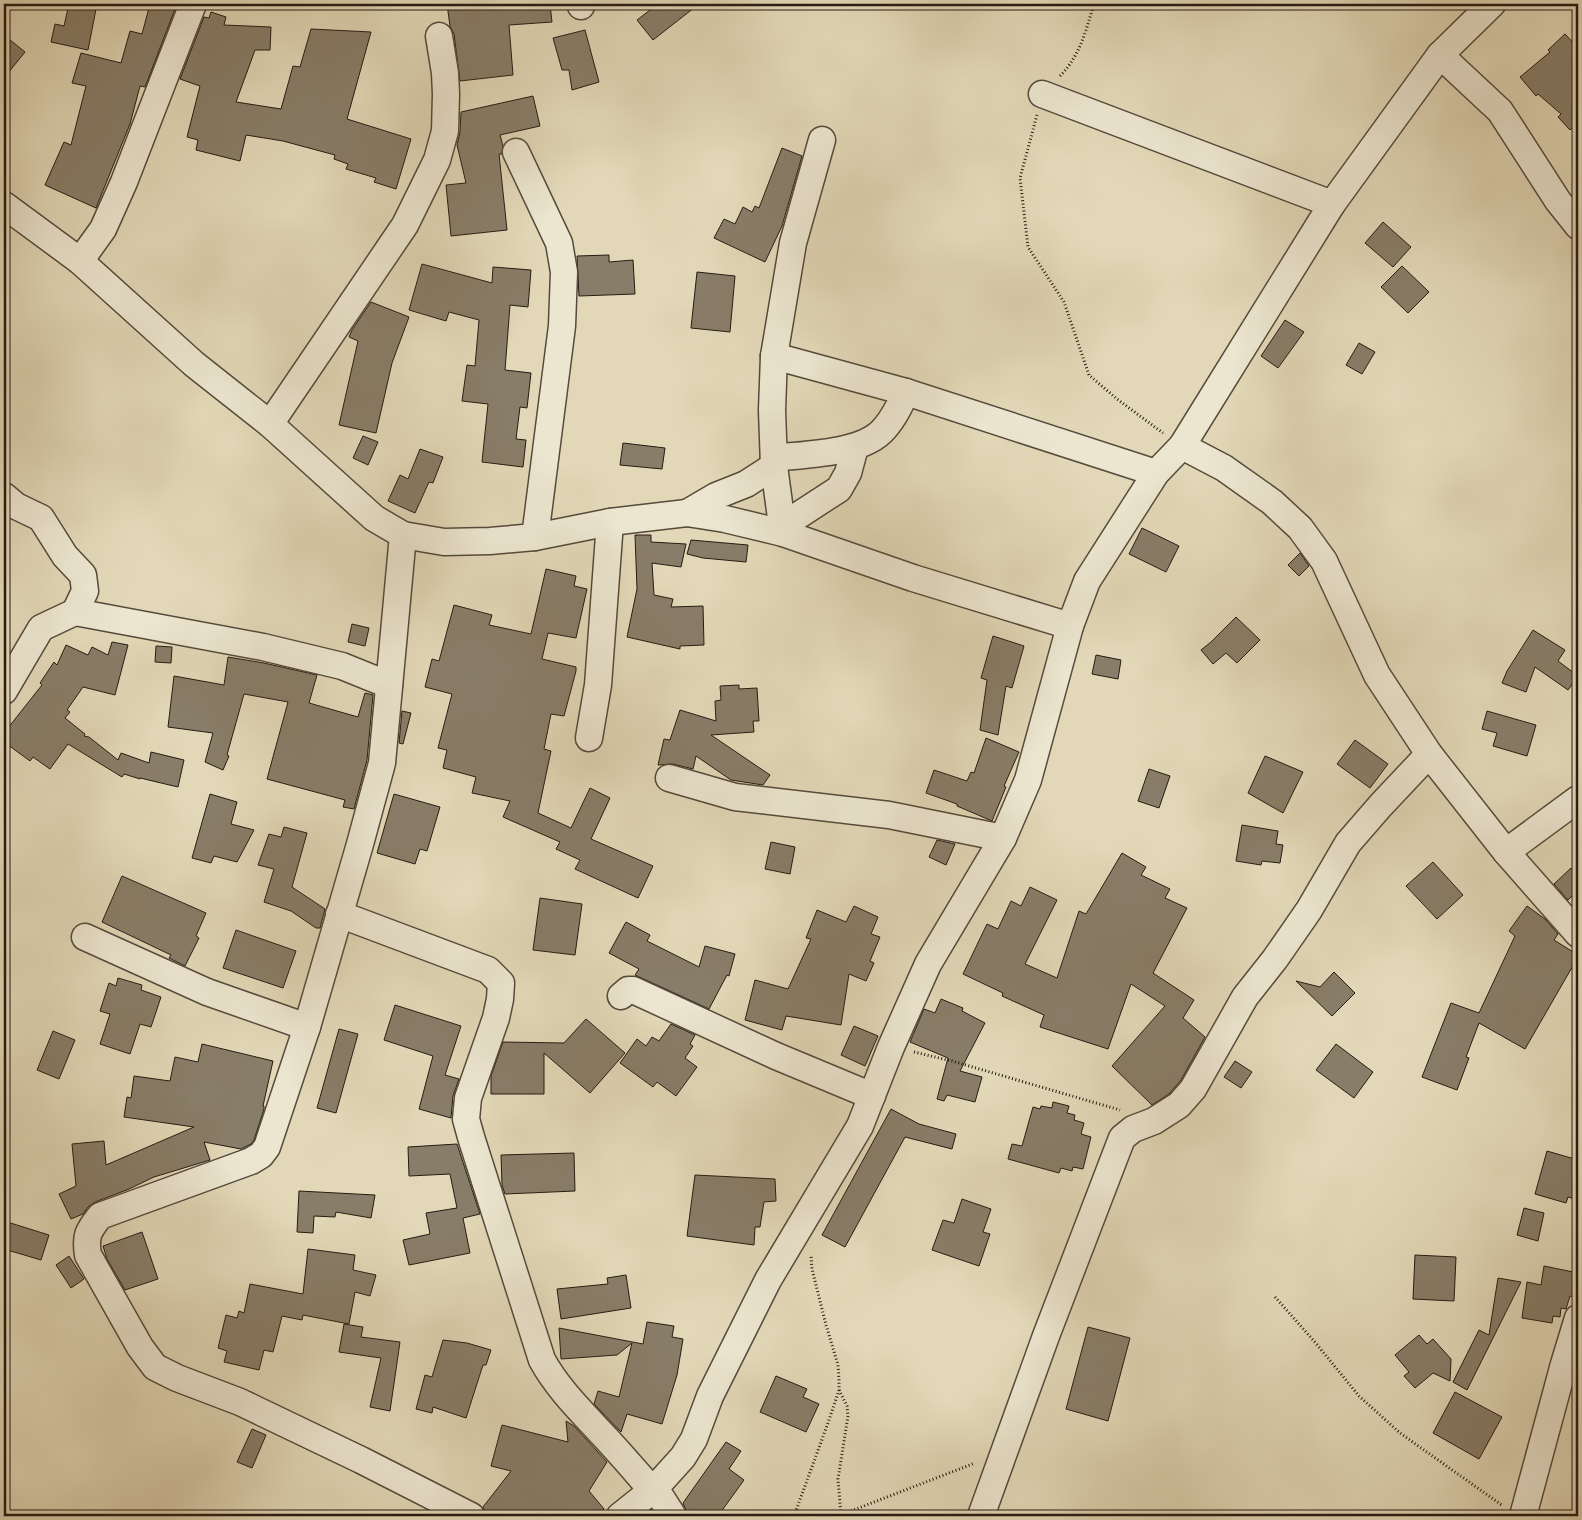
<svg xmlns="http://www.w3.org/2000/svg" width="1582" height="1520" font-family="Cardo,serif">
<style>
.building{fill:#887d68;stroke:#261b13}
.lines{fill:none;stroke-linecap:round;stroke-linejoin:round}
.minor-casing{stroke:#554a3c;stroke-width:29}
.path{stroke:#261b13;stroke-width:3;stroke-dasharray:1 2.5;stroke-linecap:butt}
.minor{stroke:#ece6d0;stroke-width:26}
</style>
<rect width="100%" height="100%" fill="#e2d8b7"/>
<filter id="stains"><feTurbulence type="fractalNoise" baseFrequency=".004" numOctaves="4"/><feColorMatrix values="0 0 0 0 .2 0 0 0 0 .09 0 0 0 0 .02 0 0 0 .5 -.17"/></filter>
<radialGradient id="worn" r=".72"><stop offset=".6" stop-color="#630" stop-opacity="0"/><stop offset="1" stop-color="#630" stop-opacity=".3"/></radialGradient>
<!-- building -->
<g class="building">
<polygon points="69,4 97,4 88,50 51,42 55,24 64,26"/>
<polygon points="150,4 175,9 145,87 140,86 130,124 96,208 45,185 64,142 71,145 86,86 72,83 81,53 121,63 130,31 142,34"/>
<polygon points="447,4 550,4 552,22 509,25 513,75 460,81 454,34 450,26"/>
<polygon points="658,4 699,4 653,40 637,20"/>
<polygon points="211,12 226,17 224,25 271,27 270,50 255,50 236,102 281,109 293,66 300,67 311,29 371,32 347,119 411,139 396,189 374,182 376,178 346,169 348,164 334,159 335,155 283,141 246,135 240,161 196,150 198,140 187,137 200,86 180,79 204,17 209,18"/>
<polygon points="585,30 599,82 572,90 569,70 562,70 553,38"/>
<polygon points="1565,34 1578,48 1578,130 1574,126 1570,130 1558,117 1561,114 1538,94 1536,96 1520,77 1550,52 1548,50"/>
<polygon points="4,35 25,52 4,78"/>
<polygon points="533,96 540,126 500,135 503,146 502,154 499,154 507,230 451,236 446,185 466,183 457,145 460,132 461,112"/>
<polygon points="782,148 802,156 782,226 765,262 714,238 724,219 735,224 743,207 752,212 755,206 759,208"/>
<polygon points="1383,222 1411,247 1393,267 1365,243"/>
<polygon points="609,255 609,262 633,260 635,294 579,296 577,256"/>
<polygon points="422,264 492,283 493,267 531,270 528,307 510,305 505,370 531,373 527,408 520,407 516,439 526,440 523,467 482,462 488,404 462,401 467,365 475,366 479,320 449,312 446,321 409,310"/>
<polygon points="1402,266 1429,292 1408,313 1381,287"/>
<polygon points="697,272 735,276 730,332 691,328"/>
<polygon points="371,302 409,317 392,363 376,433 339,425 358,341 349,337 352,330"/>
<polygon points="1285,320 1304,332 1278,368 1261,356"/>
<polygon points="1359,343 1375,352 1362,374 1346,365"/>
<polygon points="363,436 378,442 368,465 353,458"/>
<polygon points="623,443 665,448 662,469 620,465"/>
<polygon points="420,449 443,457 433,483 429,482 415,513 388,501 400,475 408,479"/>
<polygon points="1142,528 1179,546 1166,572 1129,554"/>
<polygon points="635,535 651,535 651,542 686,544 681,567 652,563 654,595 673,599 671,607 703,606 704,645 680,646 680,649 627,637 637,589"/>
<polygon points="691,540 748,545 746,562 703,558 687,554"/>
<polygon points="1300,553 1309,566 1299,576 1288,565"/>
<polygon points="546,569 576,576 574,586 587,589 576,638 548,633 542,659 576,667 576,671 564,716 551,714 544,749 551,751 538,813 571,828 590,788 610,798 591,839 653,866 638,898 575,869 580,860 556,849 560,842 503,817 510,801 472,793 476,777 443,768 447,750 438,748 452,694 425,687 432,659 439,661 454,605 492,615 489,625 531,634"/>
<polygon points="1236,617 1260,640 1237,663 1226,653 1213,664 1201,650 1211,642"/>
<polygon points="352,624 369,628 365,646 348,642"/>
<polygon points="1533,630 1565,650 1558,661 1578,676 1568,690 1535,667 1526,692 1502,683 1507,671"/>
<polygon points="993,636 1024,646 1012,688 1006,686 998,735 980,730 987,680 981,678"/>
<polygon points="112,642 128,645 115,695 83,687 67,710 70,712 65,718 85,734 84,736 89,737 118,760 121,753 149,763 151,752 184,760 178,787 140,778 140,779 124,774 122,777 68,744 50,769 33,757 30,761 4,742 4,733 42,685 40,683 54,662 57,665 66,645 88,655 92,647 108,655"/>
<polygon points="156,646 172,647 171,663 155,662"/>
<polygon points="1096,655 1121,660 1118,679 1092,674"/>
<polygon points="228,657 264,663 317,675 309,703 358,717 365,693 373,695 367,760 354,809 343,807 345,800 267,779 288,702 244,694 227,755 229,756 223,770 205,762 213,733 168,727 174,676 224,685"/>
<polygon points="739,685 739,689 757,688 759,721 753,721 754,732 711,735 770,775 763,785 731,780 696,756 693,769 673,764 658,765 664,739 670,740 680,710 716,721 715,701 721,700 720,686"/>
<polygon points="402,711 411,713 403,744 399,743"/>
<polygon points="1487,711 1536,725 1527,756 1493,746 1497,733 1482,729"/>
<polygon points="986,738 1019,752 1004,786 1006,787 992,821 957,806 957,804 926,793 934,770 967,781 971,772 974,773"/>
<polygon points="1355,740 1388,764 1370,788 1337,764"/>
<polygon points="1265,756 1303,772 1283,813 1248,793"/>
<polygon points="1149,769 1170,776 1159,808 1138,801"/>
<polygon points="210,794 237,802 231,824 254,830 237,862 214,856 211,863 192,858"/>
<polygon points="394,794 440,807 427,851 420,849 415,864 377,853"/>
<polygon points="1242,825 1278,831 1276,844 1283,845 1280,863 1262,861 1261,865 1236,861"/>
<polygon points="284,827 307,833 292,887 325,909 320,928 316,928 291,911 264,902 274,869 258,865 269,834 281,837"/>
<polygon points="937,840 955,844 946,865 929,857"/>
<polygon points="771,842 795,847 790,874 765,869"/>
<polygon points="1122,853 1146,867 1141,875 1170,889 1165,898 1187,908 1153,973 1194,1000 1183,1018 1205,1037 1181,1080 1169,1094 1152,1105 1112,1066 1165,1006 1131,984 1108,1049 1040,1027 1044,1015 1002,996 1003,993 963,974 987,924 998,929 1011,901 1021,906 1030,887 1057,900 1025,964 1057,978 1079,911 1086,914"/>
<polygon points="1433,862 1463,895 1437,919 1406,886"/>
<polygon points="1571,868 1578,876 1578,890 1568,900 1554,884"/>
<polygon points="122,876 206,913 196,936 199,938 185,966 169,958 171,955 102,922"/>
<polygon points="540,898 582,904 575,955 533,950"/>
<polygon points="854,906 878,917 871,934 880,937 870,961 874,963 866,981 849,974 841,1025 786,1016 782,1030 745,1020 755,980 788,989 811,939 806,938 817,910 846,922"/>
<polygon points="1527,906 1545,919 1558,934 1554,940 1578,955 1578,957 1525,1049 1479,1023 1466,1057 1469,1058 1457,1090 1422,1077 1451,1003 1479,1013 1515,936 1509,931"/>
<polygon points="626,922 650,935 647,941 699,967 705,946 735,954 729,976 727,975 709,1009 635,975 639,969 609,953"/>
<polygon points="236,930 296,951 283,988 223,968"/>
<polygon points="1334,972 1355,993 1332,1016 1296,981 1320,987"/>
<polygon points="118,978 142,985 141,990 161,997 151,1027 140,1024 130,1054 100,1044 110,1014 100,1011 109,983 116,986"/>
<polygon points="941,999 963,1008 962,1011 985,1023 960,1071 982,1077 975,1102 947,1095 944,1101 937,1099 948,1058 910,1042 924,1009 935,1013"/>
<polygon points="395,1005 461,1026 445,1075 459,1079 453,1096 451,1118 419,1109 433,1056 384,1040"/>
<polygon points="586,1019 625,1053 590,1093 544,1053 544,1094 491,1094 491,1076 503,1042 564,1043"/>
<polygon points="671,1024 695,1035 690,1044 693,1046 685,1058 697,1067 676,1096 657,1082 653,1087 620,1063 637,1039 646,1046 652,1037 659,1041"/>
<polygon points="854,1026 878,1036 865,1066 841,1055"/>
<polygon points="339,1029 358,1034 336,1113 317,1108"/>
<polygon points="53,1031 75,1040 59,1079 37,1070"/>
<polygon points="202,1044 273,1061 263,1106 264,1106 264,1109 254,1140 251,1144 241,1149 204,1142 210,1160 154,1177 129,1189 95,1202 88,1207 83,1214 71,1219 59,1194 76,1186 72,1144 104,1141 106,1165 194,1127 124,1117 127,1097 131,1098 134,1076 170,1081 175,1057 198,1062"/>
<polygon points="1336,1044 1373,1072 1354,1098 1316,1070"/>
<polygon points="1235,1061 1252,1072 1241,1088 1224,1077"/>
<polygon points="1053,1102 1069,1106 1067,1113 1075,1115 1074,1120 1084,1123 1081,1134 1091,1137 1083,1169 1073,1167 1072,1171 1061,1168 1059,1173 1008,1159 1012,1144 1022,1146 1033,1107 1040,1109 1041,1106 1052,1108"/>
<polygon points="891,1109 919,1124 956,1134 952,1149 905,1137 845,1247 822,1235"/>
<polygon points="457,1144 480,1214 463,1218 470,1253 409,1265 403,1240 430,1234 426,1213 457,1208 450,1174 409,1176 408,1147"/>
<polygon points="1547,1151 1578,1160 1578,1200 1568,1197 1566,1203 1535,1194"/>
<polygon points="574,1153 575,1191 505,1194 502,1185 501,1155"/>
<polygon points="695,1175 775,1179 776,1201 764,1202 760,1227 755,1227 754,1245 687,1236"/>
<polygon points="299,1191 375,1195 371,1218 336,1212 335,1217 314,1216 313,1233 297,1232"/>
<polygon points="962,1199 991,1209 983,1232 990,1234 979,1266 932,1250 943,1220 954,1223"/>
<polygon points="1524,1208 1544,1213 1538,1241 1517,1235"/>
<polygon points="4,1221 49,1235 41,1260 4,1249"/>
<polygon points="142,1232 158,1279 125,1290 107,1259 103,1246"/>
<polygon points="308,1249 355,1255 353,1270 376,1275 370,1296 355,1292 349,1324 303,1315 302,1320 282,1316 273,1352 264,1350 259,1370 224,1362 227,1351 218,1348 226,1315 237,1318 239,1311 244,1313 250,1284 303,1294"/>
<polygon points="1415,1255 1456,1257 1454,1301 1413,1299"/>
<polygon points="69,1256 84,1279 71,1288 56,1265"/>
<polygon points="1544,1266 1578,1273 1574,1297 1570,1296 1566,1309 1561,1308 1560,1317 1553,1316 1552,1323 1522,1318 1527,1282 1541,1285"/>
<polygon points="626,1275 631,1308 561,1319 557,1289 608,1284 607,1278"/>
<polygon points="1498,1278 1521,1282 1467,1390 1453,1382 1479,1330 1489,1335"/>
<polygon points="647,1322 674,1326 672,1337 683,1339 677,1375 662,1424 627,1414 621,1432 594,1404 598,1391 619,1397 632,1343 617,1355 561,1359 559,1328 643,1344"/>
<polygon points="344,1324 363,1327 361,1337 400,1342 390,1411 370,1407 381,1358 339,1352"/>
<polygon points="1088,1327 1130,1338 1108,1421 1066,1409"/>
<polygon points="1419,1335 1427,1344 1433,1339 1451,1359 1450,1381 1433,1373 1415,1388 1404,1376 1409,1372 1395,1355"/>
<polygon points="443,1340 467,1343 491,1350 486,1365 483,1365 466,1418 433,1407 432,1413 416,1409 425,1375 432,1377"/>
<polygon points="776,1376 807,1389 803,1397 819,1404 806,1432 760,1412"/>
<polygon points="1455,1392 1502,1417 1479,1459 1433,1433"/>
<polygon points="566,1421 574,1426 607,1462 589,1491 604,1509 595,1516 491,1516 485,1512 483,1507 511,1471 491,1466 502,1425 568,1442"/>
<polygon points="252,1429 266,1435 252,1468 237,1462"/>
<polygon points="726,1442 741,1451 729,1469 744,1480 718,1516 688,1516 683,1503"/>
</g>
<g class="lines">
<!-- minor casing -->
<g class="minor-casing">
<g id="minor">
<polyline points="581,4 581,6"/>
<polyline points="1440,55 1500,111 1558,201 1578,226"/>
<polyline points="1042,94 1332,204"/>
<polyline points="516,152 559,243 564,272 562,326 535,537"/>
<polyline points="4,205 80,261 194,364 270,424 374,518 403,535 444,542 490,541 535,537 610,522 687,513 725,519 783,533 913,578 1070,626"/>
<polyline points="80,261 103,229 124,182 193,4"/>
<polyline points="774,356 906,392 1156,473"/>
<polyline points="270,424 405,225 437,160 445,131 446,94 445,73 439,36"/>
<polyline points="1182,446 1224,468 1272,502 1300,528 1324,561 1377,675 1429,754 1506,852 1578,934"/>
<path d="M774,458c31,-4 89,-4 110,-29 10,-11 16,-24 22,-37"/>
<polyline points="4,496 16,506 41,518 65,556 83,575 85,591 75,612"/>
<polyline points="687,513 716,496 746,484 774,466"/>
<polyline points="782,526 839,489 848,473 855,447"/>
<polyline points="783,533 774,466 772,410 774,356 793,243 822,140"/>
<path d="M403,535l-21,228 -22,81 -53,183 -40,120 -6,8 -10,6 -151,55c-12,15 -15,20 -12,39l52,92 15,20 22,11 63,24 121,58 110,56"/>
<polyline points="4,691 41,628 75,612 263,647 342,666 389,685"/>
<polyline points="589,738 598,685 610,522"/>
<polyline points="669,778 735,797 889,815 1003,838"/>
<polyline points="1506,852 1578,799"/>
<path d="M339,914l149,56 13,13 -1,16 -4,19 -28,80 -2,21 5,18 71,223c16,29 39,51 61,75 17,18 33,37 49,55"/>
<polyline points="85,937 207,992 307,1027"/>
<polyline points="621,996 628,990 633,990 776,1056 872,1096"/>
<polyline points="655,1488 673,1516"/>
<polyline points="620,1516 655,1488 683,1457 694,1439 710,1396 768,1280 860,1126 891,1047 928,964 1003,838 1028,780 1070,626 1087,581 1156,473 1182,446 1332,204 1440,55 1492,4"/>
<polyline points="981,1516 1046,1336 1122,1138 1133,1129 1154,1121 1179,1105 1193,1089 1245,997 1275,959 1309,910 1348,843 1381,805 1429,754"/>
<polyline points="1523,1516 1564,1364 1578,1318"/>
</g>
</g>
<!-- path -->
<g class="path">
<path d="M1060,76c20,-20 26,-46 34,-72"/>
<polyline points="1037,115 1020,178 1028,247 1064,302 1089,375 1117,399 1163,433"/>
<polyline points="914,1052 952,1061 1120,1110"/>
<polyline points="1275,1297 1314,1341 1359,1396 1400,1433 1503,1506"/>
<polyline points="839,1390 847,1406 848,1416 838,1479 841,1516"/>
<polyline points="794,1516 828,1423 839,1390 839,1379 838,1365 826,1325 812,1269 811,1256"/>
<polyline points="838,1516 975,1463"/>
</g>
<!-- minor -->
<use href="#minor" class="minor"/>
</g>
<!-- margin -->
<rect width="1582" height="1520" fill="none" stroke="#e2d8b7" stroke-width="20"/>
<rect x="5" y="5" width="1572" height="1510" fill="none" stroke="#261b13" stroke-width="2.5"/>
<rect x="10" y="10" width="1562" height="1500" fill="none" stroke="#261b13"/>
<rect width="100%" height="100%" filter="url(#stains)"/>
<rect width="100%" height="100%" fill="url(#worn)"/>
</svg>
